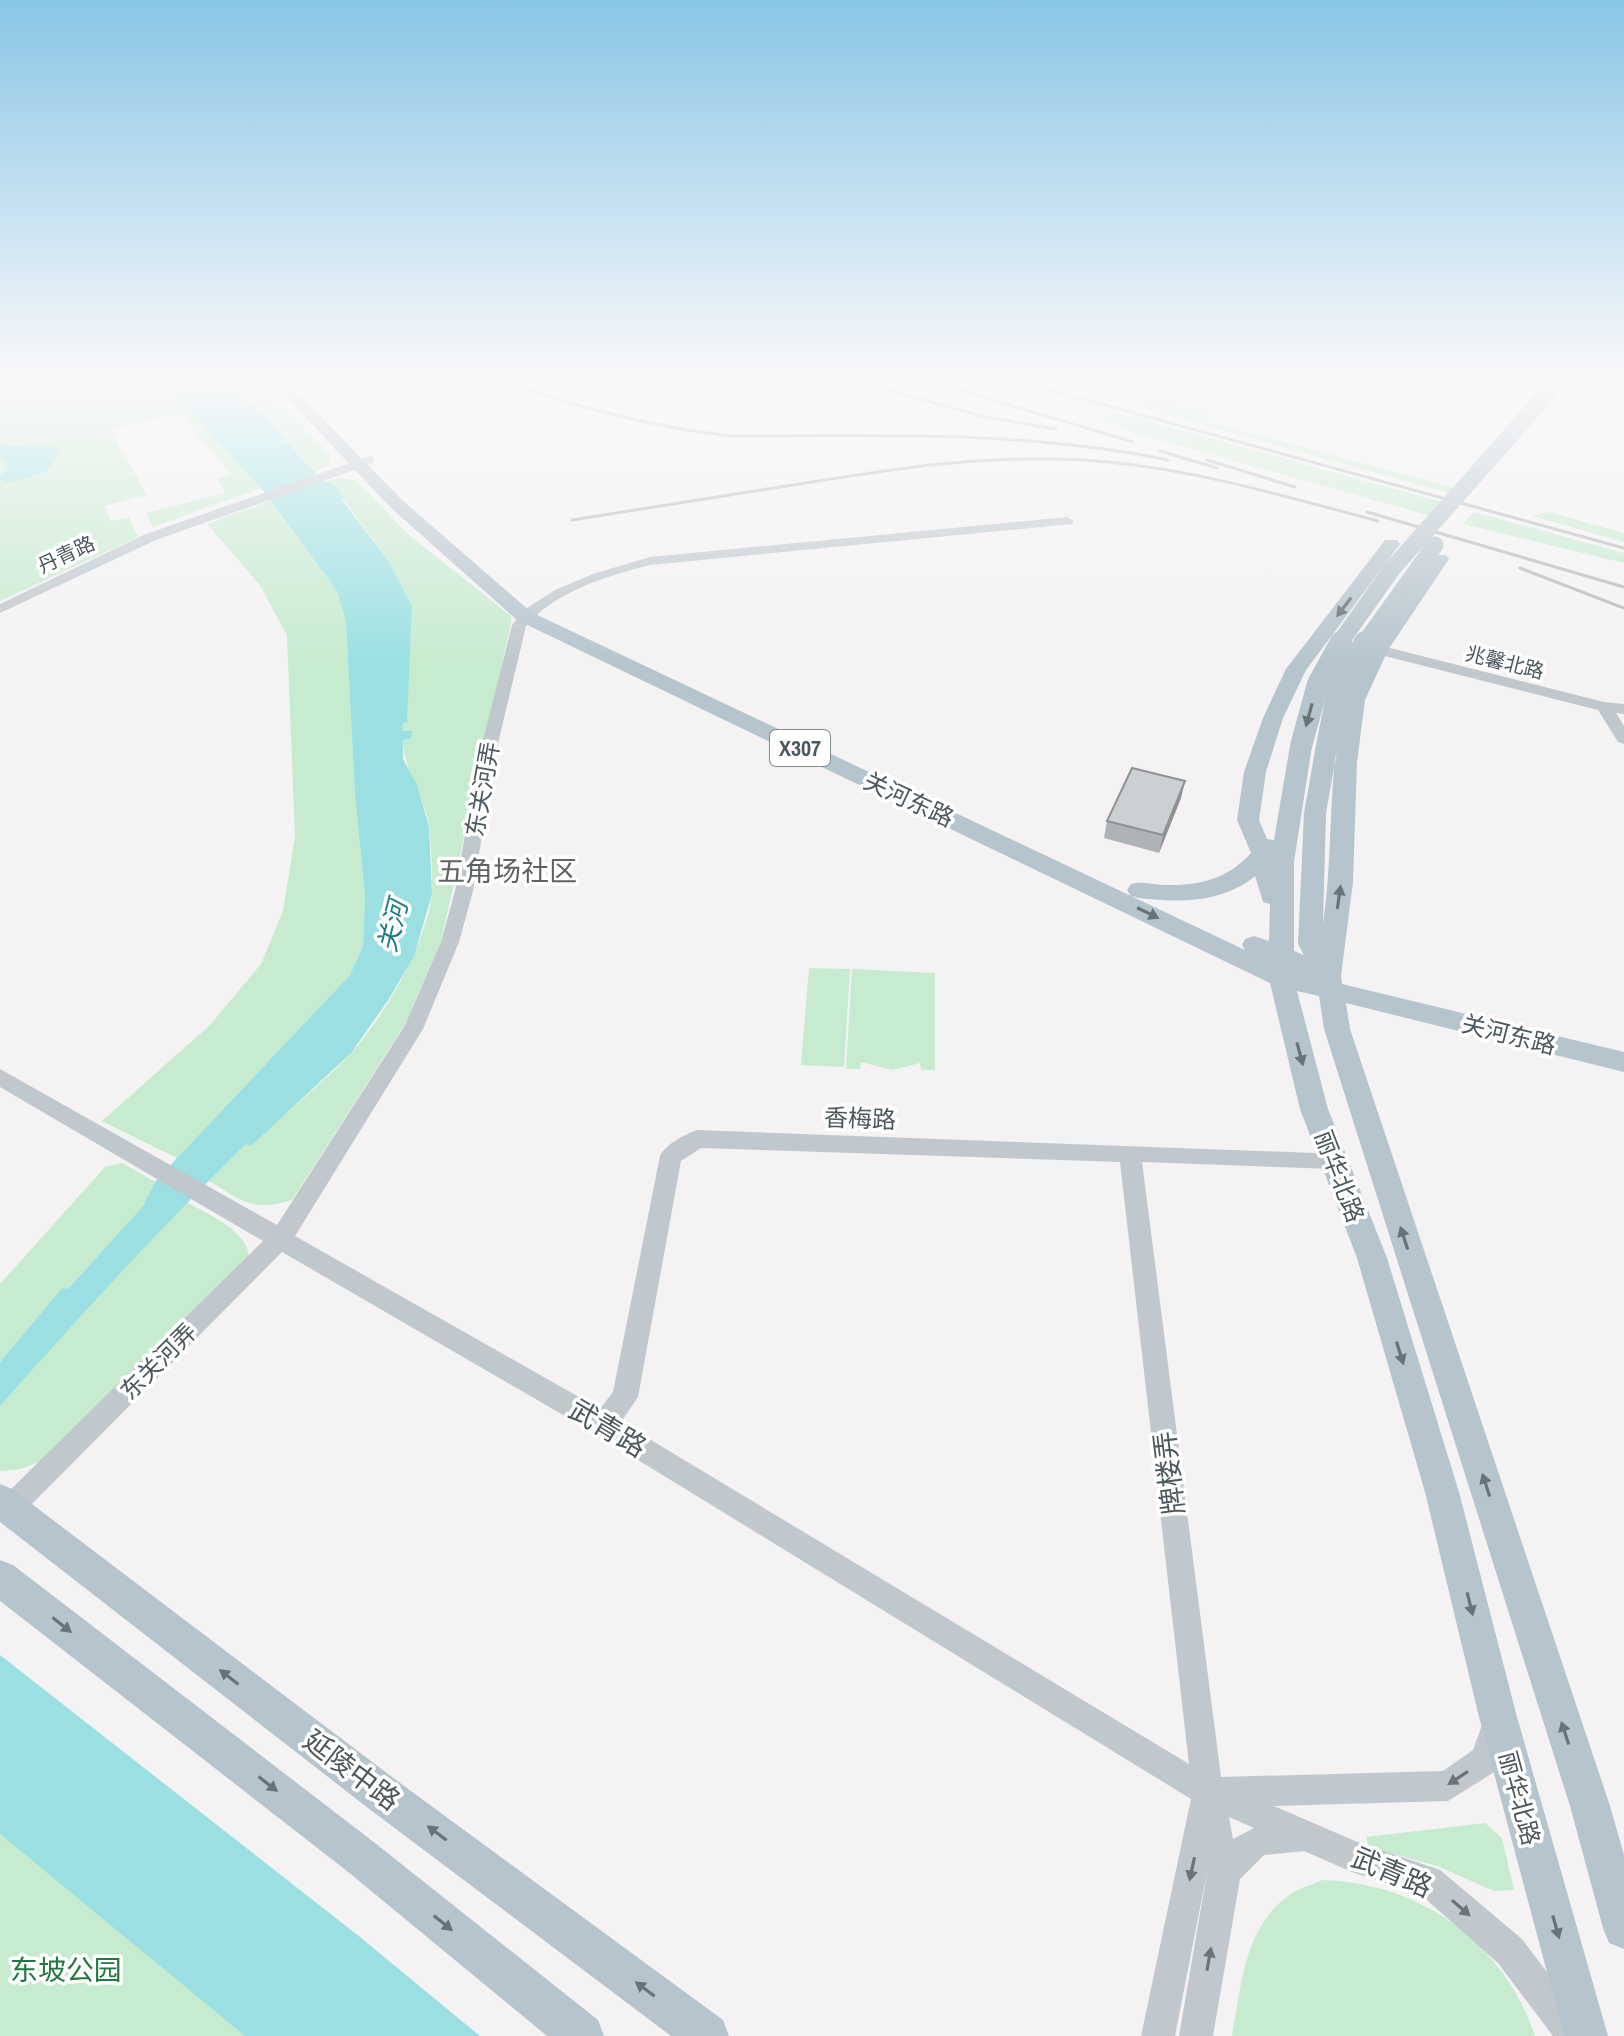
<svg xmlns="http://www.w3.org/2000/svg" width="1624" height="2036" font-family="'Archivo Narrow','Noto Sans SC',sans-serif">
<style>
.green{fill:#c7ebcf}
.water{fill:#9ae0e2}
.lines{fill:none;stroke-linecap:round;stroke-linejoin:round}
.minor{fill:#c0c8cd;fill-rule:evenodd}
.major{fill:#b6c5cd;fill-rule:evenodd}
.rail{stroke:#b5b8bb;stroke-width:3}
.major-bridge-far1{stroke:#b6c5cd;stroke-width:17}
.major-bridge{stroke:#b6c5cd;stroke-width:22}
.wall{fill:#b0b3b5}
.shaded-wall{fill:#909294}
.building{fill:#cdd0d3;stroke:#909294;stroke-width:2}
.oneway{fill:#667379}
.oneway2{fill:#697479}
.labels{text-anchor:middle;dominant-baseline:central;stroke-width:7;stroke-linejoin:round;paint-order:stroke}
.far-street-label{font-size:20px;fill:#4c585d;stroke:#fff}
.shield{fill:#fff;stroke:#828a8e;stroke-width:2}
.shield-label{font-size:22px;font-weight:bold;fill:#4c585d}
.street-label{font-size:24px;fill:#4c585d;stroke:#fff}
.water-label{font-size:26px;font-style:italic;fill:#1c7d82;stroke:#fff}
.quarter-label{font-size:28px;fill:#5f6366;stroke:#fff}
.near-street-label{font-size:28px;fill:#4c585d;stroke:#fff}
.near-park-label{font-size:28px;fill:#24773f;stroke:#fff}
</style>
<rect width="100%" height="100%" fill="#f4f2f3"/>
<!-- green -->
<g class="green">
<polygon points="0,381 161,381 261,488 153,527 146,513 226,493 217,478 232,474 198,436 183,413 110,429 147,495 104,506 111,521 129,517 138,537 0,601"/>
<polygon points="225,381 258,381 331,455 327,466 315,472 261,412"/>
<polygon points="1045,381 1081,381 1139,398 1158,393 1192,409 1199,406 1213,414 1207,421 1454,488 1449,493"/>
<polygon points="1113,411 1442,502 1431,516 1117,428 1118,425 1101,420"/>
<path d="M337,478l19,2 53,55 102,81v7l-70,319 -37,84 -112,174c-40,12 -50,1 -84,-20l38,-37 5,2c32,-30 68,-58 99,-91 34,-36 77,-111 82,-161 1,-19 -1,-41 -2,-61 -3,-32 -27,-60 -27,-92l8,-1 -9,-8 1,-8 3,-1 6,-116 -23,-44 -59,-81z"/>
<polygon points="270,501 337,591 346,621 355,795 365,895 363,946 350,975 177,1158 102,1121 210,1025 261,964 283,911 295,836 287,635 259,584 207,524"/>
<polygon points="1474,512 1624,553 1624,563 1463,524"/>
<polygon points="1548,512 1624,533 1624,542 1532,516"/>
<polygon points="809,968 850,969 844,1067 801,1065"/>
<polygon points="852,969 935,973 935,1070 921,1070 920,1063 892,1070 861,1062 860,1069 846,1069"/>
<polygon points="122,1163 155,1182 143,1206 68,1289 61,1289 0,1362 0,1284 105,1167"/>
<path d="M187,1202c21,13 59,27 62,54l-208,205 -20,8 -21,2v-65l144,-161z"/>
<polygon points="1485,1823 1502,1838 1514,1890 1494,1891 1437,1866 1369,1847 1366,1837"/>
<polygon points="0,1834 155,1958 245,2036 0,2036"/>
<path d="M1322,1880c98,3 182,62 213,156h-303c9,-49 12,-108 56,-140 9,-7 23,-11 34,-16z"/>
</g>
<!-- water -->
<g class="water">
<path d="M161,381h64l36,31 62,70 7,-1 14,17 -2,2 47,62 23,44 -5,116 -4,1 -1,8h10l-1,8 -8,1v19l14,26 12,42 3,67 -18,62 -25,43 -38,54 -100,93 -5,-2c-86,84 -166,172 -246,262v-44l62,-74 6,1 75,-83 12,-24 22,-24 173,-183 13,-29 2,-51 -10,-100 -9,-173 -9,-31 -76,-103z"/>
<polygon points="0,442 7,446 55,447 61,452 46,472 7,483 0,480 0,476 9,467 0,456"/>
<polygon points="0,1655 360,1937 480,2036 245,2036 0,1834"/>
</g>
<g class="lines">
<!-- minor -->
<g class="minor">
<polygon points="370,456 374,457 374,463 156,540 0,613 0,604 146,534"/>
<path d="M1067,517l7,4 -2,3 -422,41c-43,11 -94,26 -124,61l-31,130 -22,135 -14,51 -36,87 -128,207 305,173 13,-17 47,-236c6,-12 24,-21 37,-26l644,24 3,6 -3,6 -8,3 -191,-7 79,615 222,-6 30,-21 13,-36 10,-5 10,5 5,10 -15,47 -48,30 -174,5 81,35 85,29 82,69 59,78 7,19h-35l-55,-73 -78,-69 -68,-22 -48,-21 -40,4 -24,24 -27,157h-34l29,-169 -33,169h-34l50,-237 -597,-366 -312,-181 -263,265 -9,4 -10,-5 1,-17 262,-258 -263,-154v-18l277,156 127,-198 37,-85 14,-51 24,-135 33,-131 12,-15 31,-20 38,-16 57,-17zM701,1148l419,14 69,602 -568,-342 17,-25 43,-236zM1229,1817l25,11 -21,11z"/>
<polygon points="1378,645 1604,702 1624,704 1624,714 1616,713 1624,726 1624,744 1618,742 1598,710 1373,653 1370,650"/>
</g>
<!-- major -->
<g class="major">
<path d="M271,381h15l116,119 129,112 714,338 -3,-5 3,-6 9,-3 15,5 1,-37 -7,-2 -8,-26c-32,27 -77,27 -116,22l-8,-2 -4,-6 4,-6c11,-3 20,0 32,1 34,1 64,-5 88,-32l-14,-33 7,-48 19,-54 23,-49 99,-129h12l3,4 -3,4 -91,122 -23,48 -17,54 -7,48 8,19 7,1 16,-94 11,-6 11,6 -18,116v89l10,4 -6,-11 6,-131 11,-62 11,-6 11,6 -11,62 -3,111c11,-73 4,-150 21,-221 12,-48 62,-107 90,-148h12l3,4 -61,91 -23,50 -8,62 -4,120 -12,94 1,8 282,68v20l-278,-69 4,26 260,777 14,49v94l-15,-6 -6,-15 -33,-122 -246,-777 -5,-33 -22,-5 31,118 59,149 72,234 58,225 91,319h-44l-85,-319 -54,-225 -68,-234 -57,-149 -30,-126 -753,-363 -127,-113z"/>
<polygon points="1575,381 1590,381 1578,393 1568,393 1566,390"/>
<polygon points="0,1484 12,1489 396,1780 723,2020 729,2036 671,2036 368,1808 0,1522"/>
<polygon points="0,1560 13,1565 375,1843 598,2020 604,2036 547,2036 347,1871 0,1601"/>
</g>
<!-- rail -->
<g class="rail">
<path d="M500,381c76,25 151,46 231,55 147,0 292,-6 437,24"/>
<polyline points="854,381 985,417 1056,429"/>
<polyline points="929,381 1133,442"/>
<polyline points="1018,381 1624,548"/>
<polyline points="1160,451 1217,468"/>
<polyline points="1207,460 1295,487"/>
<polyline points="1367,512 1624,587"/>
<path d="M572,520c76,-12 151,-24 227,-36 94,-15 187,-30 283,-24 102,6 198,35 296,61"/>
<polyline points="1520,568 1624,608"/>
</g>
<!-- major-bridge-far1 -->
<g class="major-bridge-far1">
<polyline points="1339,644 1392,569 1554,386"/>
<polyline points="1364,644 1435,545"/>
</g>
<!-- major-bridge -->
<g class="major-bridge">
<polyline points="1301,746 1318,684 1341,642"/>
<polyline points="1326,751 1337,695 1365,642"/>
</g>
</g>
<!-- wall -->
<polygon class="wall" points="1181,798 1159,853 1104,838 1107,821"/>
<!-- shaded-wall -->
<polygon class="shaded-wall" points="1185,781 1181,798 1159,853 1163,835"/>
<!-- building -->
<polygon class="building" points="1132,768 1185,781 1163,835 1107,821"/>
<!-- one-way arrows -->
<defs><path id="oneway-solid" d="M-6-.8H1V-3.2L6.5 0L1 3.2V.8H-6Z" transform="scale(2)"/></defs>
<g class="oneway">
<use href="#oneway-solid" transform="translate(1344 607) rotate(127)"/>
<use href="#oneway-solid" transform="translate(1309 715) rotate(105)"/>
<use href="#oneway-solid" transform="translate(1339 897) rotate(-82)"/>
<use href="#oneway-solid" transform="translate(1148 913) rotate(26)"/>
<use href="#oneway-solid" transform="translate(1300 1054) rotate(75)"/>
<use href="#oneway-solid" transform="translate(1404 1238) rotate(-108)"/>
<use href="#oneway-solid" transform="translate(1400 1353) rotate(73)"/>
<use href="#oneway-solid" transform="translate(1486 1485) rotate(-108)"/>
<use href="#oneway-solid" transform="translate(1470 1604) rotate(76)"/>
<use href="#oneway-solid" transform="translate(62 1625) rotate(38)"/>
<use href="#oneway-solid" transform="translate(229 1677) rotate(-142)"/>
<use href="#oneway-solid" transform="translate(1565 1733) rotate(-108)"/>
<use href="#oneway-solid" transform="translate(268 1784) rotate(38)"/>
<use href="#oneway-solid" transform="translate(437 1833) rotate(-143)"/>
<use href="#oneway-solid" transform="translate(443 1923) rotate(39)"/>
<use href="#oneway-solid" transform="translate(1556 1927) rotate(74)"/>
<use href="#oneway-solid" transform="translate(645 1989) rotate(-143)"/>
</g>
<g class="oneway2">
<use href="#oneway-solid" transform="translate(1458 1778) rotate(147)"/>
<use href="#oneway-solid" transform="translate(1192 1869) rotate(102)"/>
<use href="#oneway-solid" transform="translate(1461 1908) rotate(41)"/>
<use href="#oneway-solid" transform="translate(1209 1959) rotate(-80)"/>
</g>
<!-- sky -->
<linearGradient id="sky" x2="0" y2="1"><stop stop-color="#89c6e6"/><stop offset="0.57" stop-color="#faf9fa"/><stop offset="1" stop-color="#faf9fa" stop-opacity="0"/></linearGradient>
<rect width="1624" height="666" fill="url(#sky)"/>
<g class="labels">
<!-- far-street labels -->
<g class="far-street-label">
<text transform="translate(66 554) rotate(-25)">丹青路</text>
<text transform="translate(1505 662) rotate(14)">兆馨北路</text>
</g>
<!-- shield labels -->
<rect class="shield" x="770" y="730" width="60" height="36" rx="6"/>
<g class="shield-label">
<text x="800" y="748">X307</text>
</g>
<!-- street labels -->
<g class="street-label">
<text transform="translate(482 789) rotate(-80)">东关河弄</text>
<text transform="translate(909 799) rotate(25)">关河东路</text>
<text transform="translate(1509 1034) rotate(14)">关河东路</text>
<text transform="translate(860 1118) rotate(2)">香梅路</text>
<text transform="translate(1340 1176) rotate(69)">丽华北路</text>
<text transform="translate(158 1361) rotate(-45)">东关河弄</text>
<text transform="translate(1520 1798) rotate(75)">丽华北路</text>
</g>
<!-- water labels -->
<g class="water-label">
<text transform="translate(392 926) rotate(-76)">关河</text>
</g>
<!-- quarter labels -->
<g class="quarter-label">
<text x="507" y="871">五角场社区</text>
</g>
<!-- near-street labels -->
<g class="near-street-label">
<text transform="translate(608 1428) rotate(31)">武青路</text>
<text transform="translate(1169 1473) rotate(-97)">牌楼弄</text>
<text transform="translate(352 1770) rotate(37)">延陵中路</text>
<text transform="translate(1392 1872) rotate(23)">武青路</text>
</g>
<!-- near-park labels -->
<g class="near-park-label">
<text x="66" y="1970">东坡公园</text>
</g>
</g>
</svg>
